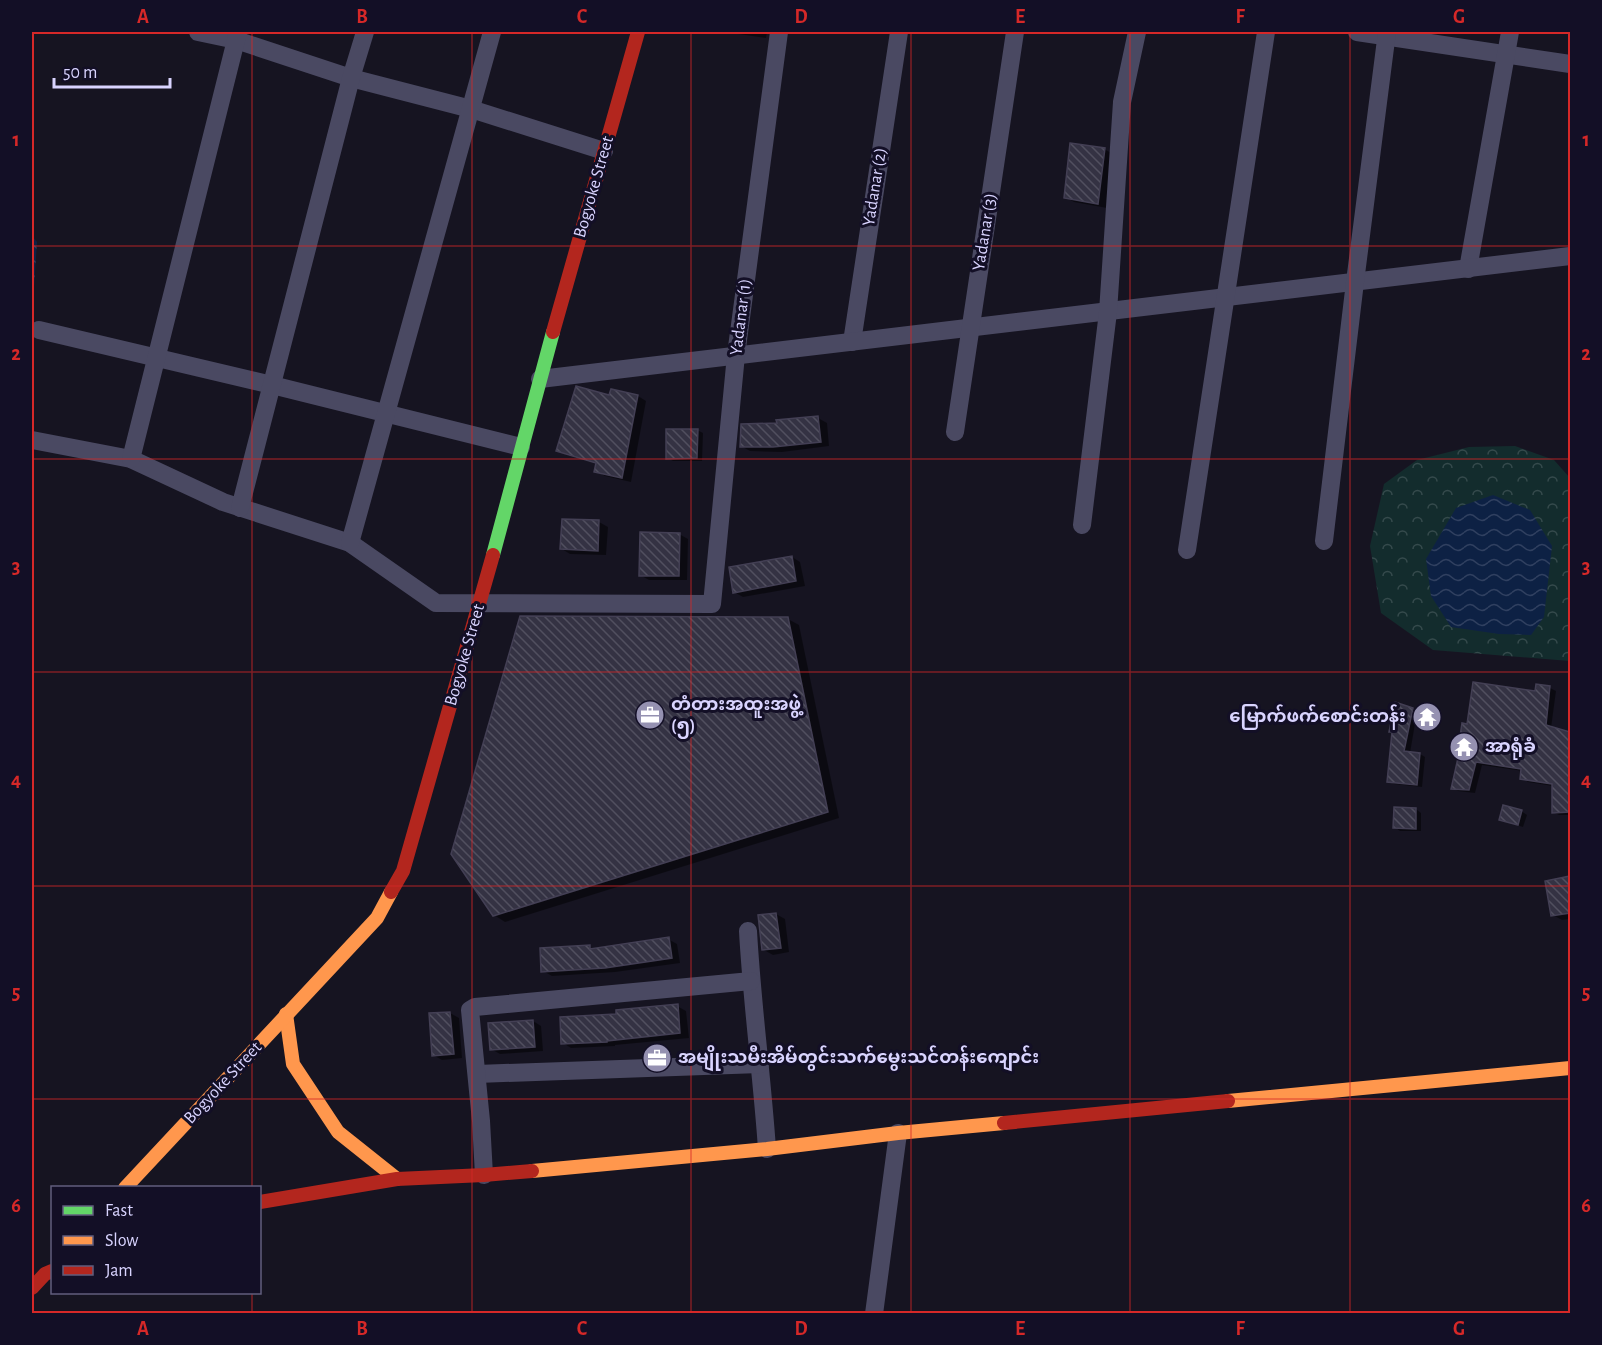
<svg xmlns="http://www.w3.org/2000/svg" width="1602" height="1345" font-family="'Alegreya Sans','Noto Sans Myanmar',sans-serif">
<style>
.park{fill:url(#park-crowns)}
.water{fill:url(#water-waves)}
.shadow{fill:#0007}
.building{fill:url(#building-back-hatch);stroke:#433f54;stroke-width:1.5}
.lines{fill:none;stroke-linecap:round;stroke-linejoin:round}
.street{stroke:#4a4962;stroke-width:18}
.fast{stroke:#63d668;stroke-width:14}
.slow{stroke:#ff974d;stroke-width:14}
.jam{stroke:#b3261e;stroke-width:14}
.grid{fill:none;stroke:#d62828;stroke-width:1.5;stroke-opacity:0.55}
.labels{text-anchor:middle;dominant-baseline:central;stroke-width:6;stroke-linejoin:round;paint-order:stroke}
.street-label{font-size:18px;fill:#d9d4ff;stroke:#130f26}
.poi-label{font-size:18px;font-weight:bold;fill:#d9d4ff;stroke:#130f26;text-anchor:start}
.neatline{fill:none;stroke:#d62828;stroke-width:2}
.grid-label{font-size:20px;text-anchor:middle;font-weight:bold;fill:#d62828}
</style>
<defs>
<pattern id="park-crowns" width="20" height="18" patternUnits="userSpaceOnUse" patternTransform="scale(1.5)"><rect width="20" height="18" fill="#132c2d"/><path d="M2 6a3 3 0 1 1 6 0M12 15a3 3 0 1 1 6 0" fill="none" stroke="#354a4c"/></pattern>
<pattern id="water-waves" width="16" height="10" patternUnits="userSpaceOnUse" patternTransform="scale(1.5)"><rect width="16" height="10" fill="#0d2144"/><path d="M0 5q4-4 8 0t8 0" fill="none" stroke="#304060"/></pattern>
<pattern id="building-back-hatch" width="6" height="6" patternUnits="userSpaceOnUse" patternTransform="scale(1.5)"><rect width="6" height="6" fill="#343243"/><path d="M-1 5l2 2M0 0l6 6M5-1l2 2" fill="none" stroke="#514f5f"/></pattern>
</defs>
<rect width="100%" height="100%" fill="#161421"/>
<!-- park -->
<polygon class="park" points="1515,446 1554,460 1570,478 1570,661 1433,650 1381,613 1370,546 1384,484 1417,460 1469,447"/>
<!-- water -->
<g class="water">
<polygon points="32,236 37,242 34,287 32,291"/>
<polygon points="1493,495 1530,510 1552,546 1544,617 1531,635 1499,634 1451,627 1431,596 1426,559 1456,508"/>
</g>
<!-- shadow -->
<g class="shadow">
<polygon points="725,32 767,32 766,38"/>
<polygon points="1104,149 1113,154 1107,208 1074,202 1066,197"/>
<polygon points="638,396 646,401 631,482 605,476 596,471 597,464 567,455 558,450 611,397"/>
<polygon points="818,418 827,423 829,446 782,452 750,451 741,446 778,425"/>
<polygon points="697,430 703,433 702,461 673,461 668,458"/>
<polygon points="563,520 599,522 608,527 606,555 570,554 562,549"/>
<polygon points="679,534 688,539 687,580 649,580 640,575"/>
<polygon points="792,557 800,562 805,586 743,597 734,592"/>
<polygon points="788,619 799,625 839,818 505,922 494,915"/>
<polygon points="1538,686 1550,688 1556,691 1551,728 1570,734 1570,815 1559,815 1553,812 1553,786 1528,782 1522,778 1523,771 1482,765 1475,793 1458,791 1452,788 1468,726 1537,693"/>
<polygon points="1412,709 1417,712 1410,753 1420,754 1425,757 1422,787 1394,784 1388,781"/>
<polygon points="1416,809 1421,813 1421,831 1400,831 1395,827"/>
<polygon points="1521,811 1527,815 1523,827 1506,822 1500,819"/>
<polygon points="1570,877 1570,919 1562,920 1553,915 1546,882"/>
<polygon points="776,914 785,919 789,952 773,955 764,950"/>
<polygon points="668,939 677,944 680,963 615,972 552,976 543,971 589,947 595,950"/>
<polygon points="677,1006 686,1011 689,1038 615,1045 615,1046 571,1048 563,1043 618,1015"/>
<polygon points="450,1013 459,1018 462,1058 442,1060 433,1055"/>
<polygon points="533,1021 541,1026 543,1051 500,1054 491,1049"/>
</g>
<!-- building -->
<g class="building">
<polygon points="1070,143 1105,148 1098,204 1064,198"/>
<polygon points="576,386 609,395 611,389 638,395 622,478 594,472 596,463 556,451"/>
<polygon points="818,416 821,442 773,447 740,447 741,424 777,423 776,420"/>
<polygon points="666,429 698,429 697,458 666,459"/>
<polygon points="562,519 599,520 598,551 560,549"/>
<polygon points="640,532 680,533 679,576 639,576"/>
<polygon points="792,556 796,581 733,593 729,567"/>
<polygon points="520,616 788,617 828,812 493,916 451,854"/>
<polygon points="1473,682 1535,691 1536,684 1550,686 1546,725 1570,732 1570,812 1552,813 1552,784 1520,779 1521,769 1476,762 1469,790 1451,789 1458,758 1457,758 1462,723 1467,724"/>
<polygon points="1395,702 1413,708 1404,751 1420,753 1417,785 1387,782 1392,732 1389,732"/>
<polygon points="1503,805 1522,810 1518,825 1499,820"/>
<polygon points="1394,807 1416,808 1416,829 1393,828"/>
<polygon points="1570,876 1570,913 1551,916 1545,881"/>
<polygon points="776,913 781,948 762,950 758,915"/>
<polygon points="669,937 672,958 605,968 541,972 540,948 590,945 590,949"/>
<polygon points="678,1004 680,1033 607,1041 607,1042 561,1044 560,1017 616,1014 616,1010"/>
<polygon points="450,1012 454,1054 432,1056 429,1013"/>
<polygon points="533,1020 535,1047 490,1050 488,1023"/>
</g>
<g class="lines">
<!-- street -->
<g class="street">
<polyline points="198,32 236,40 351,78 471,109 604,151"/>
<polyline points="1357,32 1570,64"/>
<polyline points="1468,269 1510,32"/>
<polyline points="39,330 272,385 521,447"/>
<polyline points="852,342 899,32"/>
<polyline points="540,379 1570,256"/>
<polyline points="955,432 1015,32"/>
<polyline points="32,440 131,459 223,502 350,543 436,603 712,604 736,355 779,32"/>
<polyline points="131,459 238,32"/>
<polyline points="240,508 351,78 365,32"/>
<polyline points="1082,525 1108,312 1122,102 1137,32"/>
<polyline points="1324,541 1355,282 1387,32"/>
<polyline points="350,543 492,32"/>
<polyline points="1187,550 1266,32"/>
<path d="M748,931c4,73 14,145 19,218"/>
<polyline points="477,1074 760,1064"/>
<polyline points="484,1175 481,1121 470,1010 475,1007 751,981"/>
<polyline points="874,1314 898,1133"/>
</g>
<!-- fast -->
<polyline class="fast" points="493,555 553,332"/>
<!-- slow -->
<g class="slow">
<polyline points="286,1014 293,1064 338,1132 397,1179"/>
<polyline points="1228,1101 1570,1068"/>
<polyline points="532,1171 767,1149 898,1133 1004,1123"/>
<polyline points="125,1188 377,918 391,892"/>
</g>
<!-- jam -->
<g class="jam">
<polyline points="553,332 638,32"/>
<polyline points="391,892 403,871 493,555"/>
<polyline points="1004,1123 1228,1101"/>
<polyline points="260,1202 397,1179 484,1175 532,1171"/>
<polyline points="32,1288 45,1274 52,1271"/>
</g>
</g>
<!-- grid -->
<path class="grid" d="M252,32v1156M472,32v1282M691,32v1282M911,32v1282M1130,32v1282M1350,32v1282M32,246h1538M32,459h1538M32,672h1538M32,886h1538M32,1099h1538M252,1292v22"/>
<!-- icons -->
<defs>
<g id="office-disc" transform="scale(1.5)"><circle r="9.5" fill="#9591b1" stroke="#130f26"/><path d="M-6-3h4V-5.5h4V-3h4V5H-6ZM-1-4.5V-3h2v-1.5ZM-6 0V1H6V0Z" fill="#fff"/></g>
<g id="temple-disc" transform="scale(1.5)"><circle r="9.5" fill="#9591b1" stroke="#130f26"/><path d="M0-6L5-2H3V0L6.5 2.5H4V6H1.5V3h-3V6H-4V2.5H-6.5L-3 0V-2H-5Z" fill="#fff"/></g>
</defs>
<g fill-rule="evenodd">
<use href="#office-disc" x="650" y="715"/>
<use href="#temple-disc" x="1427" y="717"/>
<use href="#temple-disc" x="1464" y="747"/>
<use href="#office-disc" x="657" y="1058"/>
</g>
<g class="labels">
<!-- street labels -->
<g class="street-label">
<text transform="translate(594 187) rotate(-74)">Bogyoke Street</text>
<text transform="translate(875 187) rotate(-81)">Yadanar (2)</text>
<text transform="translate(985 232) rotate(-81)">Yadanar (3)</text>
<text transform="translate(741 317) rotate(-83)">Yadanar (1)</text>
<text transform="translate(465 655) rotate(-74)">Bogyoke Street</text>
<text transform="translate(223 1083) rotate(-47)">Bogyoke Street</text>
</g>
<!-- poi labels -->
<g class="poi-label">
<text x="671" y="705">တံတားအထူးအဖွဲ့<tspan x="671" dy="21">(၅)</tspan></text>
<text x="1406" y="717" text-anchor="end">မြောက်ဖက်စောင်းတန်း</text>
<text x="1485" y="747">အာရုံခံ</text>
<text x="678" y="1058">အမျိုးသမီးအိမ်တွင်းသက်မွေးသင်တန်းကျောင်း</text>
</g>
</g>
<!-- border -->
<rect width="1602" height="1345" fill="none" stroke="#130f26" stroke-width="66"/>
<!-- legend -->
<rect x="51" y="1186" width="210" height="108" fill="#130f26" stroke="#625e7d" stroke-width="1.5"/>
<rect x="63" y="1206" width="30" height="9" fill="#63d668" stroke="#625e7d" stroke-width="1.5"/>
<text x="105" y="1216" font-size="18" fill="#d9d4ff">Fast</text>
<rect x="63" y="1236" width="30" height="9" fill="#ff974d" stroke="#625e7d" stroke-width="1.5"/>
<text x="105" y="1246" font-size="18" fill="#d9d4ff">Slow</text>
<rect x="63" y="1266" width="30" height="9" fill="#b3261e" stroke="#625e7d" stroke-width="1.5"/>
<text x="105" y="1276" font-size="18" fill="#d9d4ff">Jam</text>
<!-- scale -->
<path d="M54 78v9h116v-9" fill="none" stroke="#d9d4ff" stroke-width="3"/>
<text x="63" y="78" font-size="18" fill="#d9d4ff" stroke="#130f26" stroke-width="4.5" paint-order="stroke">50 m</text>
<rect x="33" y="33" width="1536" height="1279" class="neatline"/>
<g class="grid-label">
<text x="143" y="23">A</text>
<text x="362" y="23">B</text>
<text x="582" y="23">C</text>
<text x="801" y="23">D</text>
<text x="1020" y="23">E</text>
<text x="1240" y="23">F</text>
<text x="1459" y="23">G</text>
<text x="16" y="146">1</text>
<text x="1586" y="146">1</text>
<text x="16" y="360">2</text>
<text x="1586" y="360">2</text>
<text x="16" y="573">3</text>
<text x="1586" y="573">3</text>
<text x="16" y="786">4</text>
<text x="1586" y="786">4</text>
<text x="16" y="999">5</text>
<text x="1586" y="999">5</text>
<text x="16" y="1212">6</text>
<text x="1586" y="1212">6</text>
<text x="143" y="1335">A</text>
<text x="362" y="1335">B</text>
<text x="582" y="1335">C</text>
<text x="801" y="1335">D</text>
<text x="1020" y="1335">E</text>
<text x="1240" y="1335">F</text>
<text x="1459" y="1335">G</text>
</g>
</svg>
